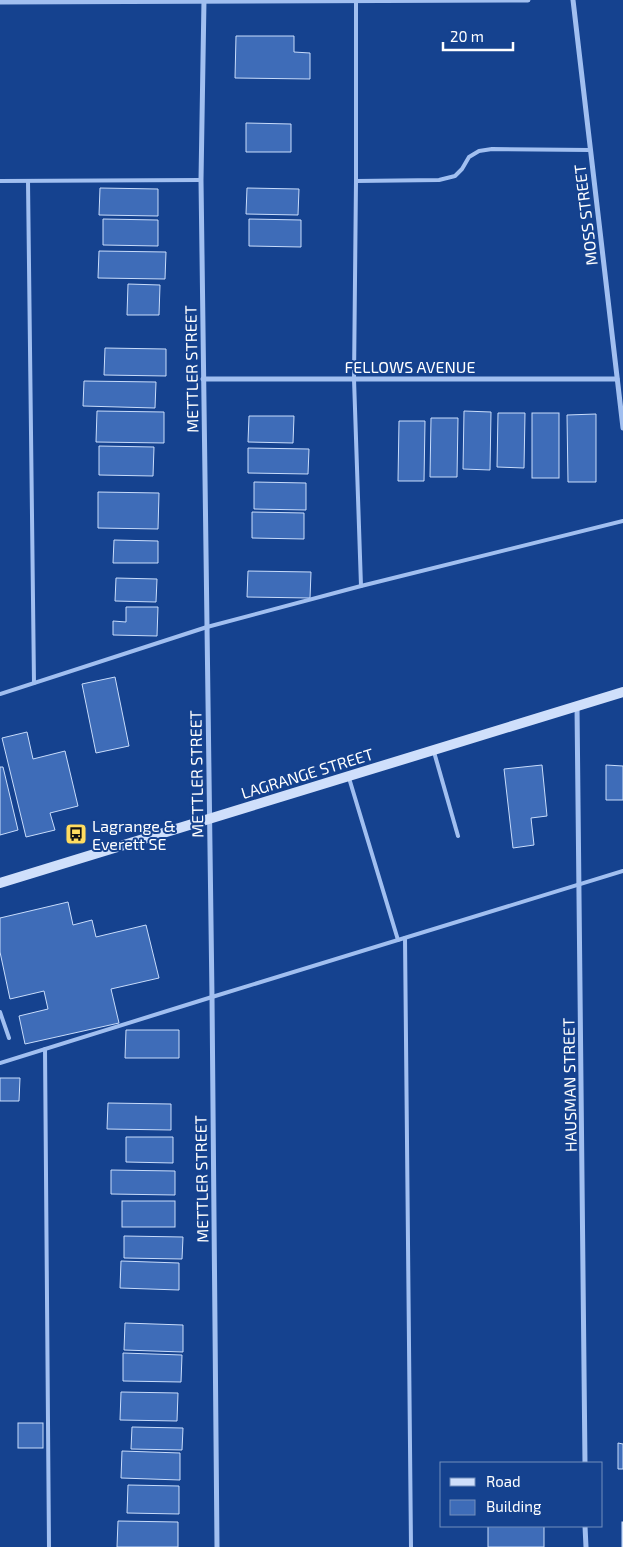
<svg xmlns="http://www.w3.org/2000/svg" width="623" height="1547" font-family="'Exo 2',sans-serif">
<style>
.building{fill:#3e6cb8;stroke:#c8dcfb}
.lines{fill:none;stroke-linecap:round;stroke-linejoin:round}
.service{stroke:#a1bff0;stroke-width:4}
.minor{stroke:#a1bff0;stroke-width:5}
.secondary{stroke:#cfdffb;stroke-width:10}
.labels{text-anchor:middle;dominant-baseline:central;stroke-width:4;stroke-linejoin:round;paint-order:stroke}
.street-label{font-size:16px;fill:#fff;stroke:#15428f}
.poi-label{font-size:16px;fill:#fff;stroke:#15428f;text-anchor:start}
</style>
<rect width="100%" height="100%" fill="#15428f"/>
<!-- building -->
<g class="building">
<polygon points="236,36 294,36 294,52 310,53 310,79 235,78"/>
<polygon points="246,123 291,124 291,152 246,152"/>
<polygon points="100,188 158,189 158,216 99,215"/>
<polygon points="247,188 299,189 298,215 246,214"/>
<polygon points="103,219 158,220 158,246 103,245"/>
<polygon points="249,219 301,220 301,247 249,246"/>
<polygon points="99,251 166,252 165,279 98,278"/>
<polygon points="128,284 160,285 159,315 127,315"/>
<polygon points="105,348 166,349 166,376 104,375"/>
<polygon points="84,381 156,382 155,408 83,406"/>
<polygon points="97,411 164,412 164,443 96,442"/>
<polygon points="464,411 491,412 490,470 463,469"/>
<polygon points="498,413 525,413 524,468 497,467"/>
<rect x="532" y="413" width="27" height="65"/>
<polygon points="596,414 596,482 568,482 567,415"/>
<polygon points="249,416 294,416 293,443 248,442"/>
<polygon points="431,418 458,418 457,477 430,477"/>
<polygon points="399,421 425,421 424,481 398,481"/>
<polygon points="99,446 154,447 153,476 99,475"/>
<polygon points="248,448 309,449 308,474 248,473"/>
<polygon points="254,482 306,483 306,510 254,509"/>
<polygon points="98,492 159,493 158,529 98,528"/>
<polygon points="252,512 304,513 304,539 252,538"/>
<polygon points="114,540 158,541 158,563 113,563"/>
<polygon points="248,571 311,572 310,598 247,597"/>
<polygon points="116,578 157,579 156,602 115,601"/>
<polygon points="126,607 158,607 157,636 113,635 113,621 126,622"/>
<polygon points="115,677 129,746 96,753 82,684"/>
<polygon points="27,732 33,759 65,751 78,806 50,813 55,830 26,837 2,738"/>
<polygon points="542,765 547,816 531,818 534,845 513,848 504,769"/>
<polygon points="606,765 623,766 623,800 606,800"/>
<polygon points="0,767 3,767 18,830 0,835"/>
<polygon points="68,902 73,925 92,920 96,937 146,925 159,978 111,989 119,1023 25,1044 19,1016 48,1009 44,991 10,999 0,952 0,918"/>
<polygon points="126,1030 179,1030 179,1058 125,1058"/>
<polygon points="0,1078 20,1078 19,1101 0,1101"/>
<polygon points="108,1103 171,1104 171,1130 107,1129"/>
<polygon points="126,1137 173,1137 173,1163 126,1162"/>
<polygon points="111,1170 175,1171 175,1195 111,1194"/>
<rect x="122" y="1201" width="53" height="26"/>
<polygon points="124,1236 183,1237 182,1259 124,1258"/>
<polygon points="121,1261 179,1263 179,1290 120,1288"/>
<polygon points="125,1323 183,1325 183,1352 124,1350"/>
<polygon points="123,1353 182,1355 181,1382 123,1381"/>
<polygon points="121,1392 178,1393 177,1421 120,1420"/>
<rect x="18" y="1423" width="25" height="25"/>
<polygon points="132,1427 183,1428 182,1450 131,1449"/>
<polygon points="618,1443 623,1444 623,1469 618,1469"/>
<polygon points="122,1451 180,1453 180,1480 121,1478"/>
<polygon points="128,1485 179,1486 179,1514 127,1513"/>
<polygon points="118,1521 178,1522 178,1547 117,1547"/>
<rect x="622" y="1522" width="1" height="25"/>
<rect x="488" y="1526" width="56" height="21"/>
</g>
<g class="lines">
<!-- service -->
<g class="service">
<polyline points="356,1 356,181 354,379 361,586"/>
<polyline points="0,181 201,180"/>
<polyline points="28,181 34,683"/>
<polyline points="356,181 439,180 455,176 462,169 469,157 479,151 492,149 590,150"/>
<polyline points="0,694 207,627 361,586 623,521"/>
<polyline points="434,752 458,836"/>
<polyline points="349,778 398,940"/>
<polyline points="405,938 411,1547"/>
<polyline points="0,1012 9,1038"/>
<polyline points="45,1049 49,1547"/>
<polyline points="0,1063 212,997 623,871"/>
</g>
<!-- minor -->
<g class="minor">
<polyline points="204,0 201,180 212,997 217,1547"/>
<polyline points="573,0 623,428"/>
<polyline points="0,2 528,0"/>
<polyline points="203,379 617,379"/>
<polyline points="577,706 585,1463"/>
<polyline points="585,1526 586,1547"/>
</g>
<!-- secondary -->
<polyline class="secondary" points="0,883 623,692"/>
</g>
<!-- icons -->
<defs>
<g id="bus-square" transform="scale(1.125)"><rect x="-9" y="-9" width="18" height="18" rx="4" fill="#ffdc60" stroke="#15428f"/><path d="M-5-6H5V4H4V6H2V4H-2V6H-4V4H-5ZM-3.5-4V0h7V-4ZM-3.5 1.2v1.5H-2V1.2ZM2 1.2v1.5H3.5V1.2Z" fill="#111"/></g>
</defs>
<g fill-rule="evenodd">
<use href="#bus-square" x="76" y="834"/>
</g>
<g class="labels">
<!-- street labels -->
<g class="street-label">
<text transform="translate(585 215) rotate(-97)">MOSS STREET</text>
<text x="410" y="366">FELLOWS AVENUE</text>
<text transform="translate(191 369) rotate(-91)">METTLER STREET</text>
<text transform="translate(307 773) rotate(-17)">LAGRANGE STREET</text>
<text transform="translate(196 774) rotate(-91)">METTLER STREET</text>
<text transform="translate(569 1085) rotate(-91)">HAUSMAN STREET</text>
<text transform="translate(201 1179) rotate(-91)">METTLER STREET</text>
</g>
<!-- poi labels -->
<g class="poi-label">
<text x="92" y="825">Lagrange &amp;<tspan x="92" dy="18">Everett SE</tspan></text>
</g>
</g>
<!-- legend -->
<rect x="440" y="1462" width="162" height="65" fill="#15428f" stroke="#738ebc"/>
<rect x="450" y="1478" width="25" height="8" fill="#cfdffb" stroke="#738ebc"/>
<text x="486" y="1487" font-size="15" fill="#ffffff">Road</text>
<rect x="450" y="1500" width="25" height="15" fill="#3e6cb8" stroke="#738ebc"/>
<text x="486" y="1512" font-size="15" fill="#ffffff">Building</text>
<!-- scale -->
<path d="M443 42v8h70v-8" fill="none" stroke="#ffffff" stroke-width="2.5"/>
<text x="450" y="42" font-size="15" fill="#ffffff" stroke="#15428f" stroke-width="4" paint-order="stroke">20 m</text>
</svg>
